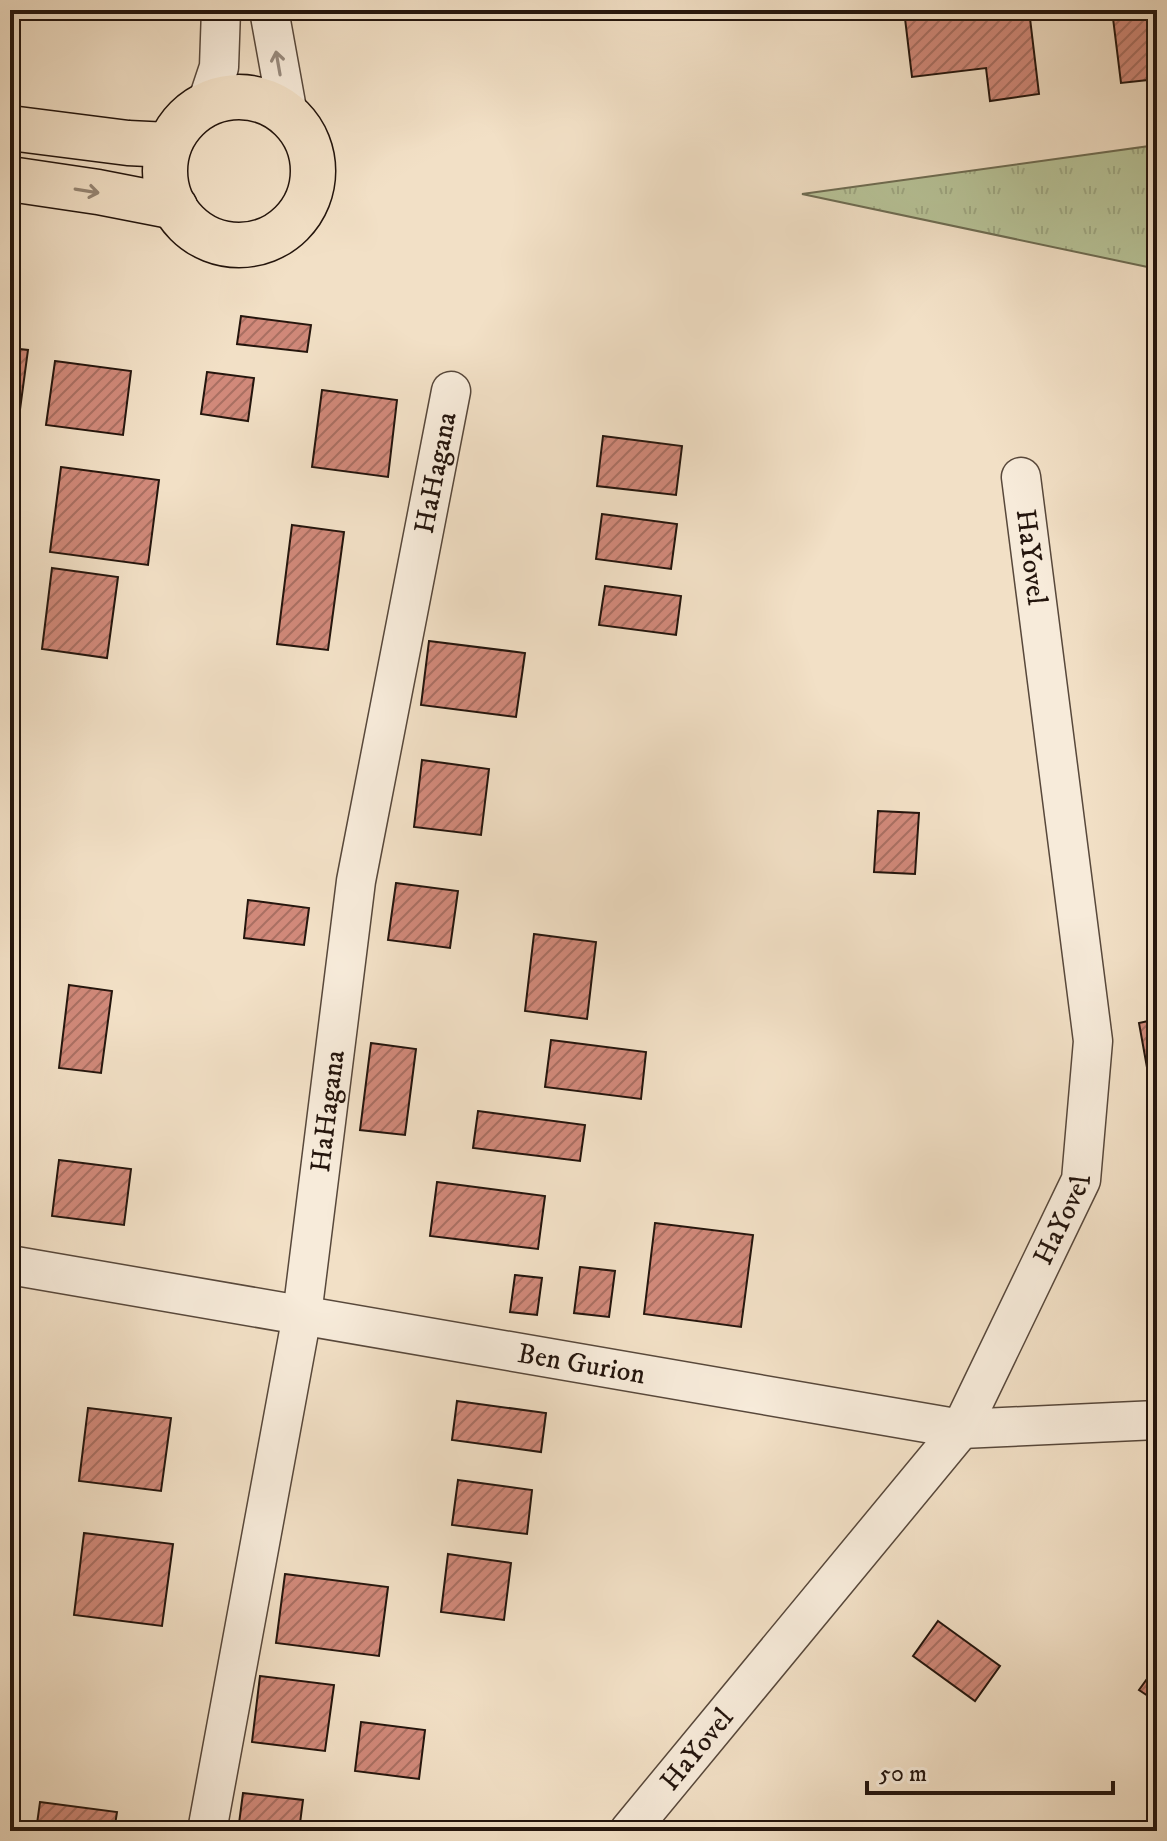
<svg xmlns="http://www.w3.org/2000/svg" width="1167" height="1841" font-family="'IM FELL DW Pica',serif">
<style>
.grass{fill:url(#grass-tufts);stroke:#6e6c52;stroke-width:2}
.building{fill:url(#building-hatch);stroke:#24150d;stroke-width:2}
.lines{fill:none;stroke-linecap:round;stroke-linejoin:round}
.minor-casing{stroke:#58483b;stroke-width:41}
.major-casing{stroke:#24150d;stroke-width:47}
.minor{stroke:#f7ebda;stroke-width:38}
.major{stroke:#f2e0c6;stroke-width:44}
.oneway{stroke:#988b7e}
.oneway2{stroke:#958573}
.labels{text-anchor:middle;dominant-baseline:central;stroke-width:6;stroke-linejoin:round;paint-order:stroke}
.street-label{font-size:28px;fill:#24150d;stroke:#f7ebda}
</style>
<defs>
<pattern id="grass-tufts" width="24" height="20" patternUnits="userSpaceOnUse" patternTransform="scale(2)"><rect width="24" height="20" fill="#b7c398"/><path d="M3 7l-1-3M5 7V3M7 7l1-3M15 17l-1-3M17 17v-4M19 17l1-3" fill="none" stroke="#9da782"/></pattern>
<pattern id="building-hatch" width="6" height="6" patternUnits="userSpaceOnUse" patternTransform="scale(2)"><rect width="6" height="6" fill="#d1897a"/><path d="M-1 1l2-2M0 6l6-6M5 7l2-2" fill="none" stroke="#a96f62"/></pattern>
</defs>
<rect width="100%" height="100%" fill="#f2e0c6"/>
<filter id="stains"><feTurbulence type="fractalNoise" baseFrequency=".0025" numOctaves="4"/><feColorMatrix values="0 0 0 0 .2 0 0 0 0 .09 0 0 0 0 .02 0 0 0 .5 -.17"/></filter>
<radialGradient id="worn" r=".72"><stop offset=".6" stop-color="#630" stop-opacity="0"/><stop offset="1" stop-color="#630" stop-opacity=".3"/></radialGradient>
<!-- grass -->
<polygon class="grass" points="1157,145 1157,269 802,194"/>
<!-- building -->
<g class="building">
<polygon points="904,10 1029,10 1039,94 990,101 986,68 912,77"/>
<polygon points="1112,10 1157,10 1157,79 1121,83"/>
<polygon points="241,316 311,325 307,352 237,344"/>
<polygon points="10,348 28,350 19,417 10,416"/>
<polygon points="55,361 131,371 123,435 46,425"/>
<polygon points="207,372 254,378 248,421 201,414"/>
<polygon points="322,390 397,400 388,477 312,467"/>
<polygon points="603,436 682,446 676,495 597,486"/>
<polygon points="61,467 159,480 148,565 50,552"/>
<polygon points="602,514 677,524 671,569 596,559"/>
<polygon points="292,525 344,532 328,650 277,644"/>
<polygon points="52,568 118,577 107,658 42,649"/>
<polygon points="605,586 681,596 676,635 599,625"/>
<polygon points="429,641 525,653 516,717 421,705"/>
<polygon points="422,760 489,769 481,835 414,827"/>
<polygon points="878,811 919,813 915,874 874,872"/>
<polygon points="396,883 458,891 450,948 388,940"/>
<polygon points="248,900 309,908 304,945 244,938"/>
<polygon points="534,934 596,942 587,1019 525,1011"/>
<polygon points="69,985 112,991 101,1073 59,1068"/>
<polygon points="1157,1019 1157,1083 1150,1084 1139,1023"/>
<polygon points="551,1040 646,1052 641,1099 545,1087"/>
<polygon points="371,1043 416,1049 405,1135 360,1130"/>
<polygon points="478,1111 585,1125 580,1161 473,1148"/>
<polygon points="59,1160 131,1169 124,1225 52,1216"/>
<polygon points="437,1182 545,1196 538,1249 430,1236"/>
<polygon points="655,1223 753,1235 741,1327 644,1314"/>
<polygon points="580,1267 615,1271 609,1317 574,1313"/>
<polygon points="515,1275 542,1278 537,1315 510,1312"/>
<polygon points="457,1401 546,1413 541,1452 452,1440"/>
<polygon points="88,1408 171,1418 161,1491 79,1481"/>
<polygon points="458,1480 532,1490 527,1534 452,1525"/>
<polygon points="84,1533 173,1544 162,1626 74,1615"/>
<polygon points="448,1554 511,1563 504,1620 441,1612"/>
<polygon points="285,1574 388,1587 379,1656 276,1643"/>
<polygon points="938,1621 1000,1666 975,1701 913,1656"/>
<polygon points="1157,1665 1157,1702 1139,1690"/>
<polygon points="260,1676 334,1685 325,1751 252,1742"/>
<polygon points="361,1722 425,1730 419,1779 355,1771"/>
<polygon points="243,1793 303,1800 299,1831 238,1831"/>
<polygon points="40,1802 117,1812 114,1831 36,1831"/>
</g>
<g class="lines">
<!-- minor casing -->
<g class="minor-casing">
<g id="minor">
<polyline points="269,10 288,115"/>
<polyline points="207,103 219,67 221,10"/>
<path id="s1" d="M10,1265l951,164 196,-9"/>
<path id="s2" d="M207,1831l95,-516 54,-434 95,-490"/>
<path id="s3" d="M629,1831l332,-402 120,-249 12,-139 -72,-564"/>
</g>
</g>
<!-- major casing -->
<g class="major-casing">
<g id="major">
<circle cx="239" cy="171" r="74"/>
<polyline points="10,128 128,143 169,145"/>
<polyline points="10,179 98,192 175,207"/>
</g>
</g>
<!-- minor -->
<use href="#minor" class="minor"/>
<!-- major -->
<use href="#major" class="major"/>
</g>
<!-- one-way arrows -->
<defs><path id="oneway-shaft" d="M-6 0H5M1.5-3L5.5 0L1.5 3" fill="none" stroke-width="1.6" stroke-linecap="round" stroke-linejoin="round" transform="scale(2)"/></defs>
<use class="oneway" href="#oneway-shaft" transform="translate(278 63) rotate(-100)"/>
<use class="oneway2" href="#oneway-shaft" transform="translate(87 191) rotate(9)"/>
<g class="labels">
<!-- street labels -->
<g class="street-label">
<text stroke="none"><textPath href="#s2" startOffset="1378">HaHagana</textPath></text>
<text transform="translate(1031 557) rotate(83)">HaYovel</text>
<text stroke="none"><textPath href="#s2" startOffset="730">HaHagana</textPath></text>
<text stroke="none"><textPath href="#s3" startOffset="754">HaYovel</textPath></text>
<text stroke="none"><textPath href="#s1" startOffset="580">Ben Gurion</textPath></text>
<text stroke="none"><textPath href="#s3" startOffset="106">HaYovel</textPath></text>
</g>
</g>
<!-- margin -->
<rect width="1167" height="1841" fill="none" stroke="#f2e0c6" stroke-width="40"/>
<rect x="12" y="12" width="1143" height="1817" fill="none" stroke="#24150d" stroke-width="4"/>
<rect x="20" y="20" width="1127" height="1801" fill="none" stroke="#24150d" stroke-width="2"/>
<!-- scale -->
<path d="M867 1781v12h246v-12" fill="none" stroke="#24150d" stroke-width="4"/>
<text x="879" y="1781" font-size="24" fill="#24150d" stroke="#f7ebda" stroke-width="6" paint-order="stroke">50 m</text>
<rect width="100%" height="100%" filter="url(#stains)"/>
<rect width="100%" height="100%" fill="url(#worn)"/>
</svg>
